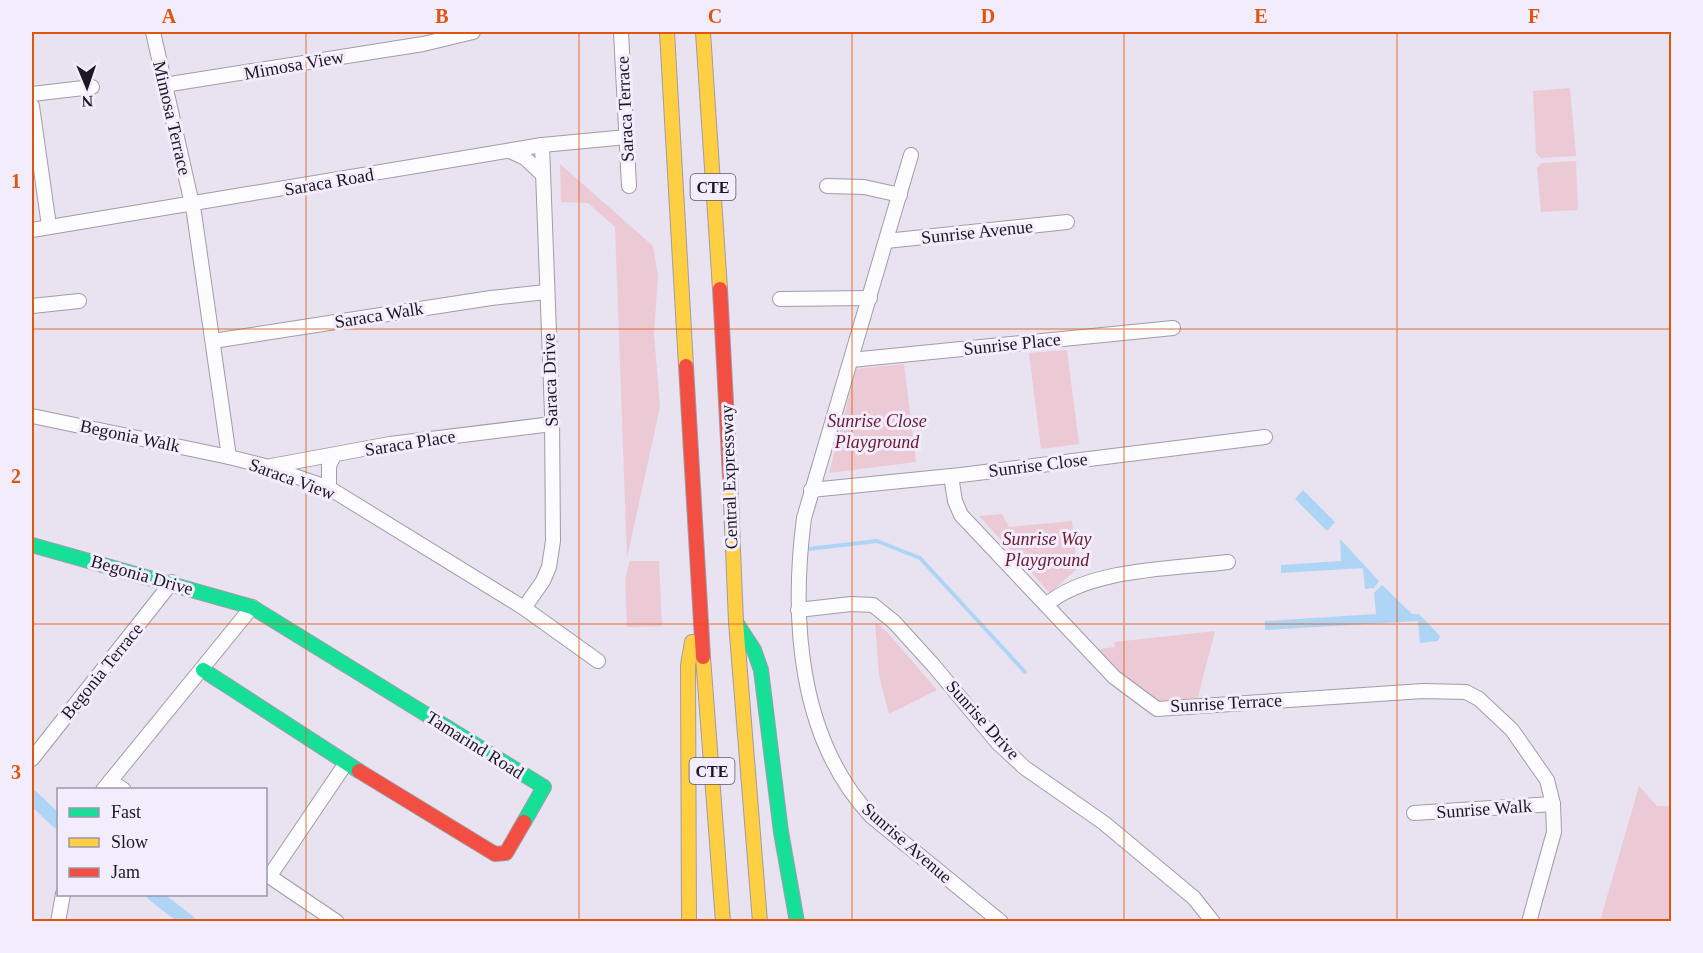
<svg xmlns="http://www.w3.org/2000/svg" width="1703" height="953" font-family="Georgia,serif">
<style>
.green{fill:#eccad5}
.water{fill:#afd5f6}
.lines{fill:none;stroke-linecap:round;stroke-linejoin:round}
.stream{stroke:#afd5f6;stroke-width:4}
.canal{stroke:#afd5f6;stroke-width:14}
.street-casing{stroke:#a19ca7;stroke-width:16}
.fast-casing{stroke:#a19ca7;stroke-width:16}
.slow-casing{stroke:#a19ca7;stroke-width:16}
.jam-casing{stroke:#a19ca7;stroke-width:16}
.street{stroke:#fcfbfd;stroke-width:14}
.fast{stroke:#16e098;stroke-width:14}
.slow{stroke:#ffcf43;stroke-width:14}
.jam{stroke:#f24e42;stroke-width:14}
.grid{fill:none;stroke:#de560d;stroke-width:1.5;stroke-opacity:0.55}
.labels{text-anchor:middle;dominant-baseline:central;stroke-width:6;stroke-linejoin:round;paint-order:stroke}
.shield{fill:#f3ecfc;stroke:#5c5863;stroke-width:1.5}
.shield-label{font-size:16px;font-weight:bold;fill:#1c1821}
.street-label{font-size:18px;fill:#1c1821;stroke:#f3ecfc}
.park-label{font-size:18px;font-style:italic;fill:#691a2f;stroke:#f3ecfc}
.neatline{fill:none;stroke:#de560d;stroke-width:2}
.grid-label{font-size:20px;text-anchor:middle;font-weight:bold;fill:#de560d}
</style>
<rect width="100%" height="100%" fill="#e9e2f1"/>
<!-- green -->
<g class="green">
<polygon points="1570,88 1576,156 1541,158 1536,153 1533,91"/>
<polygon points="1576,161 1578,210 1541,212 1537,168 1542,163"/>
<polygon points="560,164 653,246 658,276 654,334 660,407 627,558 615,227 588,203 561,202"/>
<polygon points="1067,350 1079,444 1041,449 1029,353"/>
<polygon points="904,364 916,462 829,473 856,369"/>
<polygon points="1002,514 1009,527 1072,521 1077,569 1050,593 979,516"/>
<polygon points="630,561 659,561 662,626 627,627 625,578"/>
<polygon points="875,622 888,633 937,690 889,714 879,676"/>
<polygon points="1215,631 1196,704 1158,704 1092,650 1115,647 1114,642"/>
<polygon points="1639,786 1657,806 1671,806 1671,921 1600,921"/>
</g>
<!-- water -->
<g class="water">
<polygon points="1303,490 1335,522 1327,531 1295,499"/>
<polygon points="1340,539 1379,581 1374,588 1365,589 1363,568 1281,573 1281,565 1341,561"/>
<polygon points="1382,585 1412,614 1419,614 1440,636 1438,641 1420,643 1418,621 1265,630 1265,621 1376,614 1374,593"/>
</g>
<g class="lines">
<!-- stream -->
<polyline class="stream" points="808,549 877,541 920,558 1025,672"/>
<!-- canal -->
<g class="canal">
<polyline points="32,797 58,822"/>
<polyline points="153,894 189,922"/>
</g>
<!-- street casing -->
<g class="street-casing">
<g id="street">
<polyline points="153,32 194,213 229,457"/>
<polyline points="621,32 629,186"/>
<polyline points="164,85 423,44 473,32"/>
<polyline points="32,94 92,87"/>
<polyline points="32,106 49,226"/>
<polyline points="510,151 525,158 543,175"/>
<path d="M911,155l-107,363c-13,100 -6,220 67,298l130,106"/>
<polyline points="827,186 864,187 900,195"/>
<polyline points="32,230 542,145 627,137"/>
<polyline points="886,241 1067,222"/>
<polyline points="780,299 870,298"/>
<polyline points="32,306 79,301"/>
<polyline points="213,341 491,298 546,292"/>
<polyline points="851,360 1173,328"/>
<polyline points="32,416 229,457 269,467 329,488 524,608 598,661"/>
<polyline points="271,466 390,444 552,424"/>
<polyline points="951,476 955,501 961,515 1114,677 1157,709 1423,691 1466,692 1479,699 1512,730 1547,780 1553,804 1554,832 1529,922"/>
<polyline points="329,488 329,466 334,455"/>
<polyline points="811,490 961,475 1265,437"/>
<path d="M1046,605c43,-37 127,-36 182,-43"/>
<polyline points="524,608 543,581 549,567 553,541 552,413 542,145"/>
<polyline points="798,610 851,604 873,605 894,622 934,666 997,742 1025,768 1104,823 1194,898 1213,922"/>
<polyline points="32,759 172,582"/>
<polyline points="110,781 124,790"/>
<polyline points="103,790 252,607"/>
<polyline points="1414,813 1553,804"/>
<polyline points="266,874 337,922"/>
<polyline points="269,877 346,763"/>
<polyline points="58,922 63,894"/>
</g>
</g>
<!-- fast casing -->
<g class="fast-casing">
<g id="fast">
<polyline points="32,545 252,607 544,787 524,822"/>
<polyline points="737,624 754,650 761,670 781,832 797,922"/>
<polyline points="203,670 359,771"/>
</g>
</g>
<!-- slow casing -->
<g class="slow-casing">
<g id="slow">
<polyline points="667,32 686,366"/>
<polyline points="703,32 720,289"/>
<polyline points="730,477 736,622 760,922"/>
<polyline points="703,657 723,922"/>
<polyline points="689,922 688,665 692,642"/>
</g>
</g>
<!-- jam casing -->
<g class="jam-casing">
<g id="jam">
<polyline points="720,289 730,477"/>
<polyline points="686,366 703,657"/>
<polyline points="359,771 495,854 506,853 524,822"/>
</g>
</g>
<!-- street -->
<use href="#street" class="street"/>
<!-- fast -->
<use href="#fast" class="fast"/>
<!-- slow -->
<use href="#slow" class="slow"/>
<!-- jam -->
<use href="#jam" class="jam"/>
</g>
<!-- grid -->
<path class="grid" d="M306,32v890M579,32v890M852,32v890M1124,32v890M1397,32v890M32,329h1640M32,624h1640"/>
<g class="labels">
<!-- shield labels -->
<g class="shield">
<rect x="690.5" y="174" width="45" height="26" rx="4.5"/>
<rect x="689.5" y="758" width="45" height="26" rx="4.5"/>
</g>
<g class="shield-label">
<text x="713" y="187">CTE</text>
<text x="712" y="771">CTE</text>
</g>
<!-- street labels -->
<g class="street-label">
<text transform="translate(294 65) rotate(-10)">Mimosa View</text>
<text transform="translate(625 109) rotate(-93)">Saraca Terrace</text>
<text transform="translate(172 118) rotate(77)">Mimosa Terrace</text>
<text transform="translate(329 182) rotate(-10)">Saraca Road</text>
<text transform="translate(977 232) rotate(-6)">Sunrise Avenue</text>
<text transform="translate(379 315) rotate(-9)">Saraca Walk</text>
<text transform="translate(1012 344) rotate(-6)">Sunrise Place</text>
<text transform="translate(550 380) rotate(-92)">Saraca Drive</text>
<text transform="translate(130 436) rotate(12)">Begonia Walk</text>
<text transform="translate(410 443) rotate(-9)">Saraca Place</text>
<text transform="translate(1038 465) rotate(-7)">Sunrise Close</text>
<text transform="translate(729 477) rotate(-92)">Central Expressway</text>
<text transform="translate(292 479) rotate(20)">Saraca View</text>
<text transform="translate(142 575) rotate(16)">Begonia Drive</text>
<text transform="translate(102 671) rotate(-51)">Begonia Terrace</text>
<text transform="translate(1226 703) rotate(-3)">Sunrise Terrace</text>
<text transform="translate(983 720) rotate(48)">Sunrise Drive</text>
<text transform="translate(475 745) rotate(32)">Tamarind Road</text>
<text transform="translate(1484 809) rotate(-4)">Sunrise Walk</text>
<text transform="translate(907 843) rotate(41)">Sunrise Avenue</text>
</g>
<!-- park labels -->
<g class="park-label">
<text x="877" y="421">Sunrise Close<tspan x="877" dy="21">Playground</tspan></text>
<text x="1047" y="539">Sunrise Way<tspan x="1047" dy="21">Playground</tspan></text>
</g>
</g>
<!-- border -->
<rect width="1703" height="953" fill="none" stroke="#f3ecfc" stroke-width="66"/>
<!-- legend -->
<rect x="57" y="788" width="210" height="108" fill="#f3ecfc" stroke="#9d97a4" stroke-width="1.5"/>
<rect x="69" y="808" width="30" height="9" fill="#16e098" stroke="#9d97a4" stroke-width="1.5"/>
<text x="111" y="818" font-size="18" fill="#1c1821">Fast</text>
<rect x="69" y="838" width="30" height="9" fill="#ffcf43" stroke="#9d97a4" stroke-width="1.5"/>
<text x="111" y="848" font-size="18" fill="#1c1821">Slow</text>
<rect x="69" y="868" width="30" height="9" fill="#f24e42" stroke="#9d97a4" stroke-width="1.5"/>
<text x="111" y="878" font-size="18" fill="#1c1821">Jam</text>
<!-- north arrow -->
<g transform="translate(87 87) rotate(178)" stroke="#f3ecfc" stroke-width="4.5" paint-order="stroke">
<path d="M0-4.5L10 22L0 15L-10 22Z" fill="#1c1821"/>
<text y="-9" font-size="16" font-weight="bold" text-anchor="middle" fill="#1c1821">N</text>
</g>
<rect x="33" y="33" width="1637" height="887" class="neatline"/>
<g class="grid-label">
<text x="169" y="23">A</text>
<text x="442" y="23">B</text>
<text x="715" y="23">C</text>
<text x="988" y="23">D</text>
<text x="1261" y="23">E</text>
<text x="1534" y="23">F</text>
<text x="16" y="188">1</text>
<text x="16" y="483">2</text>
<text x="16" y="779">3</text>
</g>
</svg>
